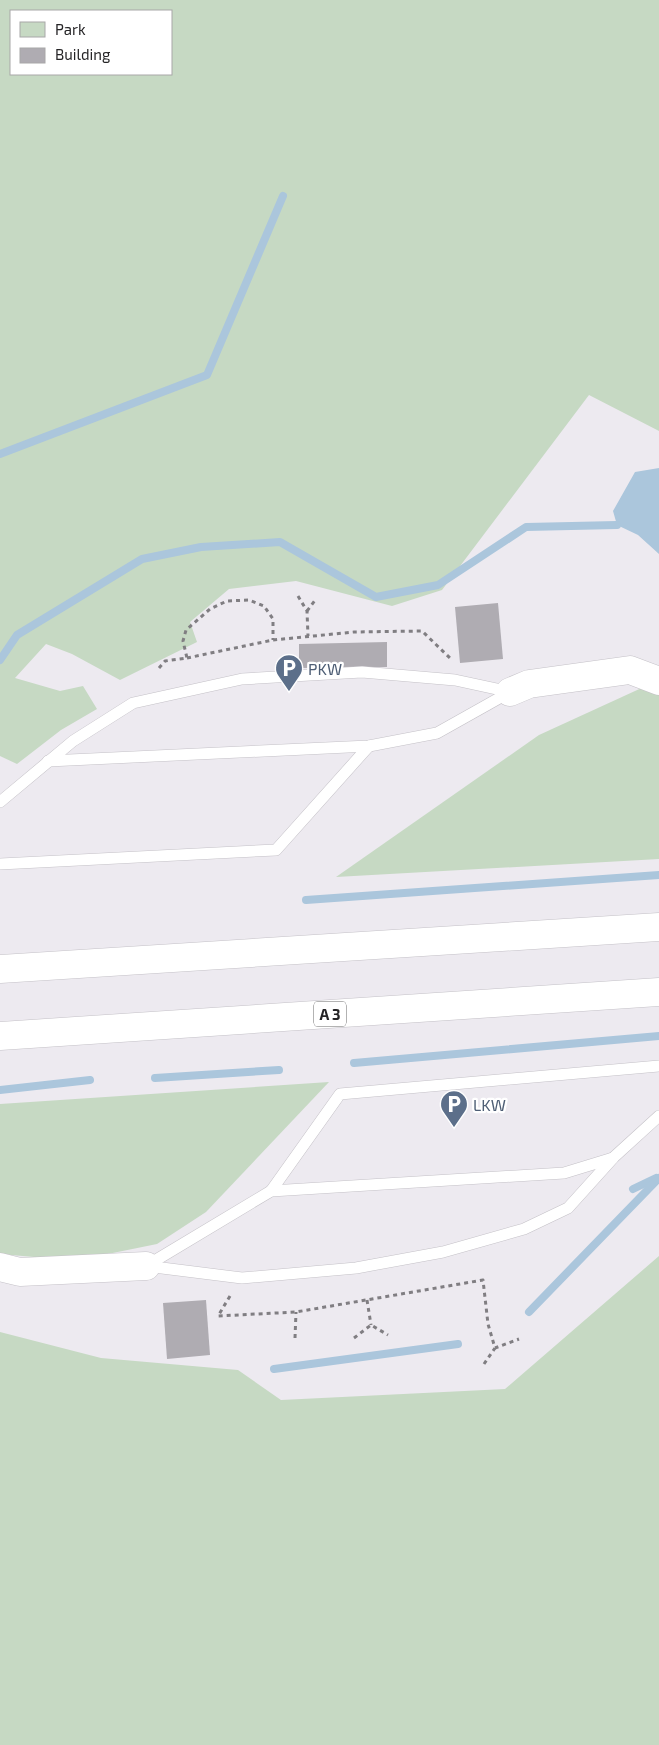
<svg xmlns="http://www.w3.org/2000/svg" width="659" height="1745" font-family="'Exo 2',sans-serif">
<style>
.green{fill:#c6d9c3;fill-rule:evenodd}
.water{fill:#abc6dc}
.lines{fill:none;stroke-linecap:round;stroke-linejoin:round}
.stream{stroke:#abc6dc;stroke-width:8}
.building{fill:#afacb2}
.service-casing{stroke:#c4c1c7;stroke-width:12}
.motorway-casing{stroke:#c4c1c7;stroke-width:29}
.path{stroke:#807e82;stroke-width:3;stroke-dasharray:4 4;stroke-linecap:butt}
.service{stroke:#fff;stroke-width:11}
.motorway{stroke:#fff;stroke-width:28}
.labels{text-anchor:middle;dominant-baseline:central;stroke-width:4.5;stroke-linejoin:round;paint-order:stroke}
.shield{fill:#fff;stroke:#666667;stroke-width:1}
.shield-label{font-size:15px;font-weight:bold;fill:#252426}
.service-label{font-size:16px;fill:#4e5e75;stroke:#fff;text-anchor:start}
</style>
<rect width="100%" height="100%" fill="#edeaf0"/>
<!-- green -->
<g class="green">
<path d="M0,0h659v431l-70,-36 -147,195 -50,16 -96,-25 -67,8 -39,33 7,20 -77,38 -48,-26 -26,-10 -31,34 45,13 23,-5 14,23 -36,21 -44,34 -17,-8zM11,11h160v63h-160z"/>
<polygon points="659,680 659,859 336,877 539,735"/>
<polygon points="329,1082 206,1212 157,1244 88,1258 34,1257 0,1254 0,1104"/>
<polygon points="659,1256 659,1745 0,1745 0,1332 101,1358 238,1370 281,1400 505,1389"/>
</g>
<!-- water -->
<polygon class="water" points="659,468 659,554 638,535 617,525 613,511 635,472"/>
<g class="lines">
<!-- stream -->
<g class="stream">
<polyline points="0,454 207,375 283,196"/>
<polyline points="0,660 17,635 142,559 201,547 280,542 376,597 438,585 526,527 617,525"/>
<polyline points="306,900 659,875"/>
<polyline points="354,1063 659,1036"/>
<polyline points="155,1078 279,1070"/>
<polyline points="0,1090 90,1080"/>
<polyline points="633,1189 656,1178"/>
<polyline points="529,1312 659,1178"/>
<polyline points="274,1369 458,1344"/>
</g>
</g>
<!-- building -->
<g class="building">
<polygon points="498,603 503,659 460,663 455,607"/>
<polygon points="387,642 387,667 299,668 299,644"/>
<polygon points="206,1300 210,1355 167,1359 163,1303"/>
</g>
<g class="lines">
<!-- service casing -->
<g class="service-casing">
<g id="service">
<polyline points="48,761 369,746 437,733 510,692"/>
<polyline points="0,802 73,741 133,703 242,679 362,672 455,680 510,692"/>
<polyline points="0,864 276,850 369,746"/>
<polyline points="271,1191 340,1094 659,1066"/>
<polyline points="146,1266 242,1278 356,1268 443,1252 524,1229 568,1208 614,1157 659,1116"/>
<polyline points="146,1266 271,1191 564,1173 613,1158"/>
</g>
</g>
<!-- motorway casing -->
<g class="motorway-casing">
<g id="motorway">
<polyline points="510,692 529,684 630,670 659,681"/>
<polyline points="0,969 659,927"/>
<polyline points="0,1036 659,992"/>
<polyline points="0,1267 20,1272 146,1266"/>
</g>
</g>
<!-- path -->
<g class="path">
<polyline points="298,596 307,611 308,636"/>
<polyline points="307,611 316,599"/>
<polyline points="187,658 273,640 354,632 422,631 452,660"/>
<polyline points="159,668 165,661 187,658 183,641 186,630 210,609 227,601 249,600 264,606 273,619 273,640"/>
<polyline points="230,1296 218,1316 296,1312 483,1280 488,1324 495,1348 519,1339"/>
<polyline points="367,1300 371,1325"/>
<polyline points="295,1338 296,1312"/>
<polyline points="354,1338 371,1325 388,1335"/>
<polyline points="484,1364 495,1348"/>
</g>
<!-- service -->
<use href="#service" class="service"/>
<!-- motorway -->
<use href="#motorway" class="motorway"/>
</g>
<!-- icons -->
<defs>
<g id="parking-pin" transform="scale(1.4375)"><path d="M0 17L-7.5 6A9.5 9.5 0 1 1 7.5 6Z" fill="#5c6f8a" stroke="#fff"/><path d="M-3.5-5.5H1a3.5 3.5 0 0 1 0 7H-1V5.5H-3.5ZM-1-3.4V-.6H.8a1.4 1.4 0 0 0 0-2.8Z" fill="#fff"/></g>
</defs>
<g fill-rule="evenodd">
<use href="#parking-pin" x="289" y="668"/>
<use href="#parking-pin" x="454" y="1104"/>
</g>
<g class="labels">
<!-- shield labels -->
<rect class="shield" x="314" y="1001.5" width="32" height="25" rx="4"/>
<g class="shield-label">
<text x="330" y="1014">A 3</text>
</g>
<!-- service labels -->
<g class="service-label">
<text x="308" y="668">PKW</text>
<text x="473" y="1104">LKW</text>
</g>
</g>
<!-- legend -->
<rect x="10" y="10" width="162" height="65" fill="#ffffff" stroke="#a8a7a8"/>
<rect x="20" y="22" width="25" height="15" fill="#c6d9c3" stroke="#a8a7a8"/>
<text x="55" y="35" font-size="15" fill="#252426">Park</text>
<rect x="20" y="48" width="25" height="15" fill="#afacb2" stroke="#a8a7a8"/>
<text x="55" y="60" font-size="15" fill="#252426">Building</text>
</svg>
